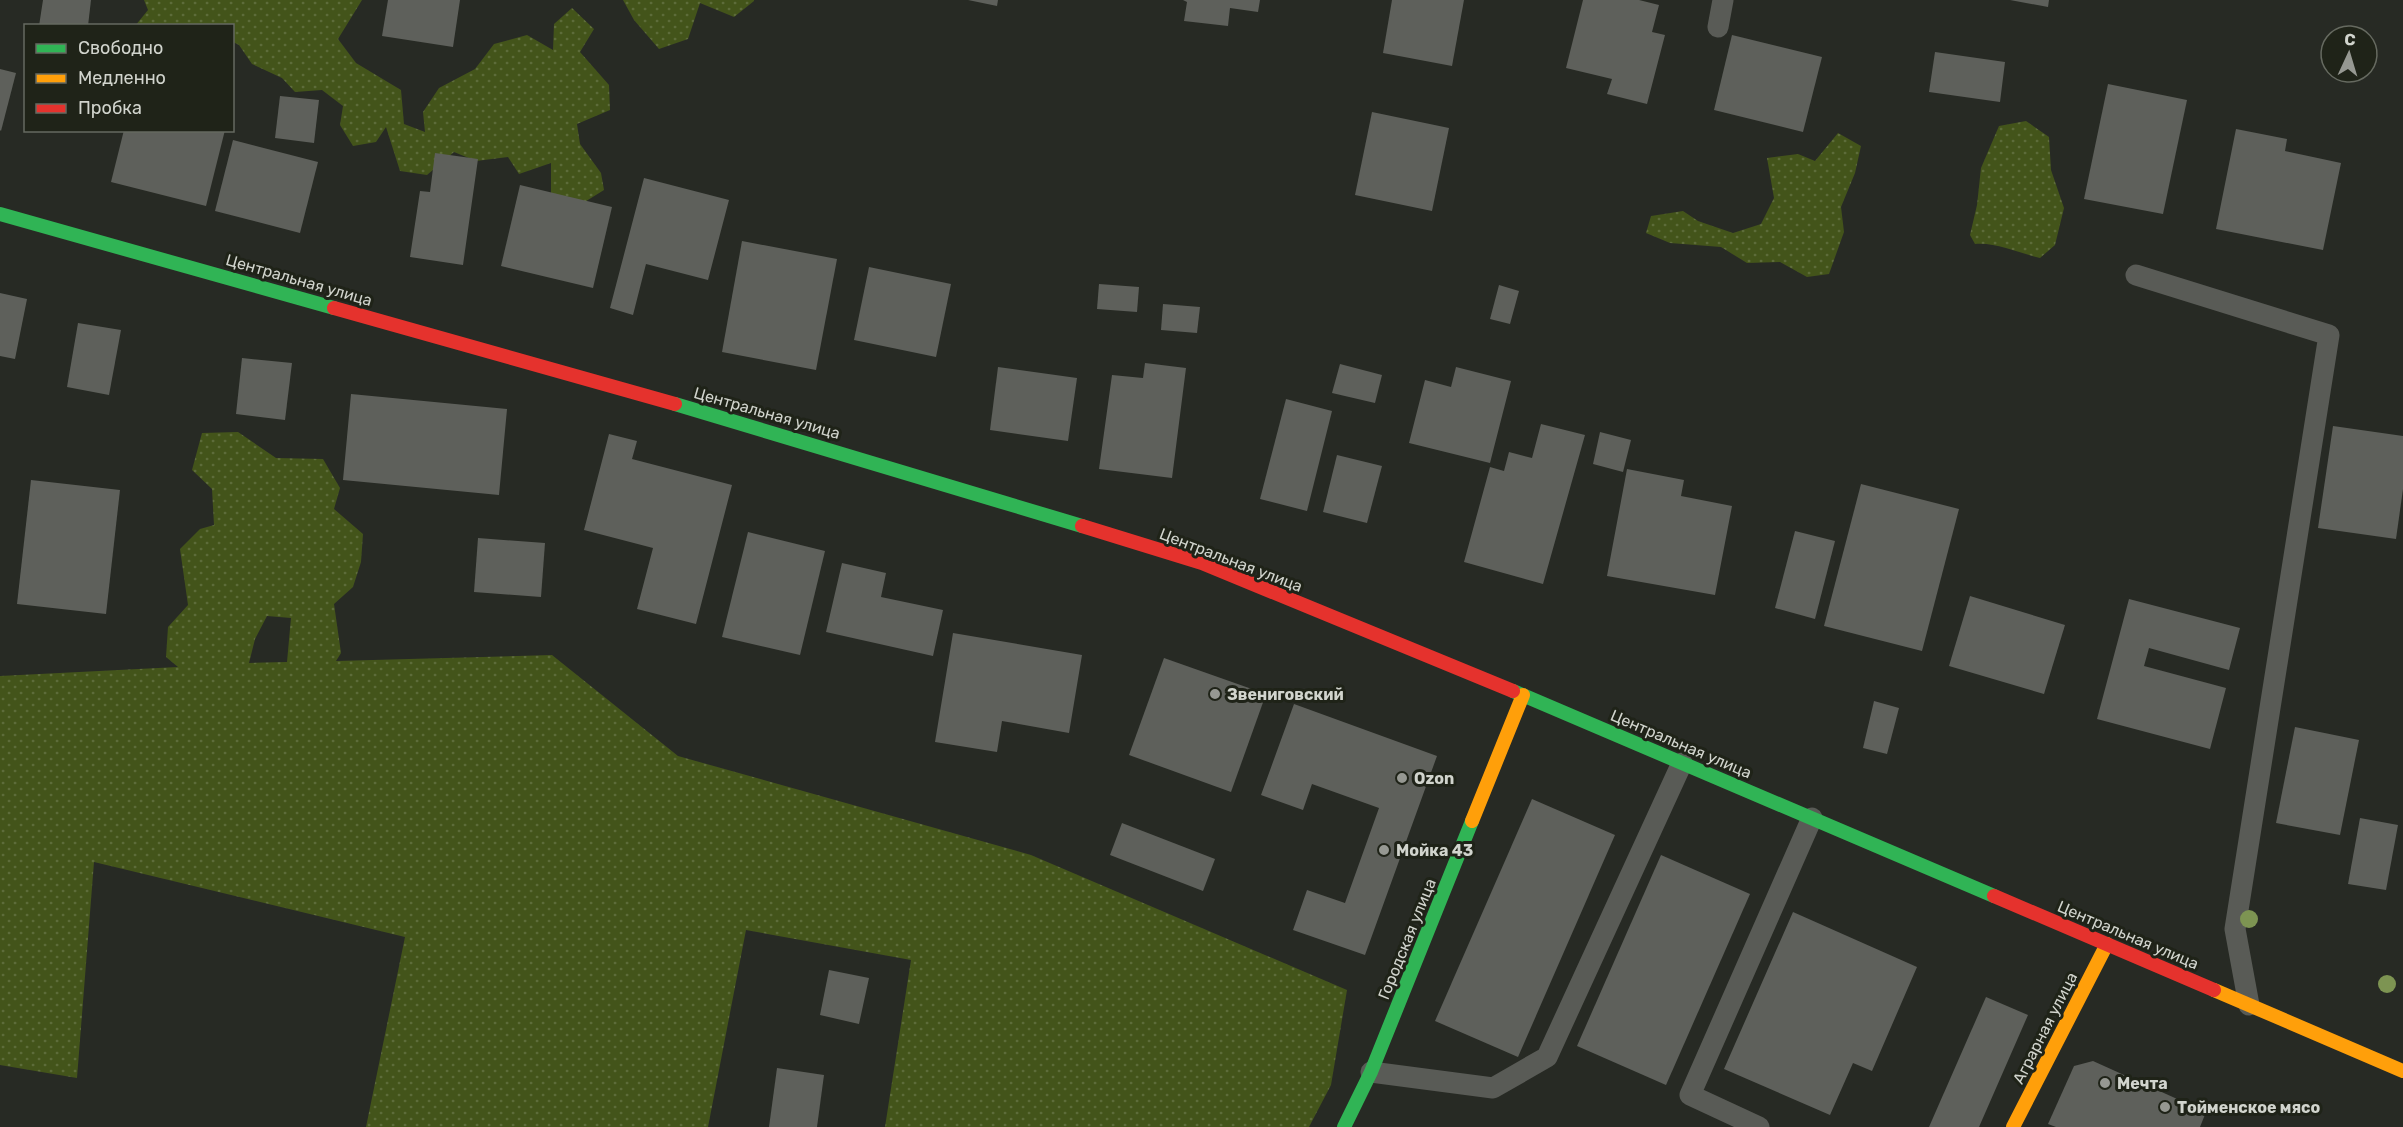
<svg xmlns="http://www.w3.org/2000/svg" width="2403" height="1127" font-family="Rubik,sans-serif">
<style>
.green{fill:url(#green-dots);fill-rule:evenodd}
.building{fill:#5e605b}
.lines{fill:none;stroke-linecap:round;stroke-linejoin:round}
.lane{stroke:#595b56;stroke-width:21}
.fast{stroke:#30b455;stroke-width:14}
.slow{stroke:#ff9f0a;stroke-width:14}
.jam{stroke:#e5322d;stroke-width:14}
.tree{fill:#7d9452}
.poi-dot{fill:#969892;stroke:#1f2318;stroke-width:2}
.labels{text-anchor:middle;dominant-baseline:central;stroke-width:6;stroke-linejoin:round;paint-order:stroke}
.street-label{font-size:16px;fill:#d1d4cd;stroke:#1f2318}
.poi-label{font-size:16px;font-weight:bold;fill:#d1d4cd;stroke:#1f2318;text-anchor:start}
</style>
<defs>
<pattern id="green-dots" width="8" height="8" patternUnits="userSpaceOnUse" patternTransform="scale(1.5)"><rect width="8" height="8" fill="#43541a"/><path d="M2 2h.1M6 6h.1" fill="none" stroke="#5d6c3a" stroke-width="1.8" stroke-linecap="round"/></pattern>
</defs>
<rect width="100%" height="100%" fill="#272a24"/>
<!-- green -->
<g class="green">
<polygon points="144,0 362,0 338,39 356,63 401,90 404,124 425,132 423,112 439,88 475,69 494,44 527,35 553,50 554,24 572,8 594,29 580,52 609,85 610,110 577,124 580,144 601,173 604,190 575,208 551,194 551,163 519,174 508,157 476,161 454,152 427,175 400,171 386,127 376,142 353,146 340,125 343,106 322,90 295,92 282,78 252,64 239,45 233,42 232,26 135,26 148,10"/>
<polygon points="623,0 754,0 754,1 734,17 700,3 688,39 659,49 634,20"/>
<path d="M2026,121l23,16 2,33 13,38 -9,37 -15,13c-21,-5 -45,-16 -65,-14l-5,-9 7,-30 4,-37 18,-42z"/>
<polygon points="1838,133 1861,146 1855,173 1841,207 1844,232 1829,274 1807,277 1780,262 1747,263 1721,247 1670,243 1646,233 1651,216 1683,211 1698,221 1733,233 1761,224 1774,198 1767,158 1798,154 1815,161"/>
<path d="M238,432l38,26 47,1 17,29 -6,21 29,25 -2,28 -8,25 -19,17 7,49 -5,8 216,-6 126,101 353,99 316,135 -16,95 -22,42h-424l26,-167 -165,-30 -38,197h-342l39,-190 -311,-75 -17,216 -77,-13v-389l178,-9 -12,-10 2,-30 20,-22 -8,-56 20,-20 14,-4 -2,-36 -20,-19 10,-37zM267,616l24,2 -4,44 -38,1 6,-24z"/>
</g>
<!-- building -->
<g class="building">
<polygon points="43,0 91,0 88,26 39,26"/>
<polygon points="388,0 460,0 453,47 382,36"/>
<polygon points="968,0 998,0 997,6"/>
<polygon points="1183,0 1260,0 1258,12 1230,8 1228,26 1184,21 1187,2"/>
<polygon points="1392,0 1464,0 1452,66 1383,53"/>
<polygon points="1583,0 1639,0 1659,5 1652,32 1665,35 1647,104 1607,94 1612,79 1566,68"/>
<polygon points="2010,0 2049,0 2048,7"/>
<polygon points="1732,35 1822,57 1803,132 1714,110"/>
<polygon points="1935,52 2005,62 2000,102 1929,92"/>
<polygon points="0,69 16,73 1,131 0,130"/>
<polygon points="2108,84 2187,100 2163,214 2084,199"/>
<polygon points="280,96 319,100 314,143 275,138"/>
<polygon points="1372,112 1449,128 1432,211 1355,195"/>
<polygon points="2236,129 2287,139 2285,151 2341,163 2323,250 2216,229"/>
<polygon points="124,130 225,130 206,206 111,182"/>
<polygon points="233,140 318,162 300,233 215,211"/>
<polygon points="435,153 478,159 463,265 410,257 420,191 430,192"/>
<polygon points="644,178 729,200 708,280 646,264 633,315 610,308"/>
<polygon points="520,185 612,207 593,288 501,266"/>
<polygon points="742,241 837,259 816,370 722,352"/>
<polygon points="869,267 951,284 936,357 854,340"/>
<polygon points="1099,284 1139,287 1137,312 1097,309"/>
<polygon points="1499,285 1519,291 1510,324 1490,319"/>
<polygon points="0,293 27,299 15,359 0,356"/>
<polygon points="1163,304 1200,307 1197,333 1161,330"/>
<polygon points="78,323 121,330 109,395 67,387"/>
<polygon points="242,358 292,363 285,420 236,414"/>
<polygon points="1145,363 1186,368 1172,478 1099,469 1112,375 1143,378"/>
<polygon points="1340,364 1382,375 1375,403 1332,393"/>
<polygon points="998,367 1077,378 1068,441 990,430"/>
<polygon points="1456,367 1511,381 1490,463 1409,443 1425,380 1451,387"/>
<polygon points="351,394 507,409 499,495 343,480"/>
<polygon points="1286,399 1332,411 1307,511 1260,499"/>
<polygon points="1541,424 1585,435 1543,584 1464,562 1490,467 1504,471 1509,452 1532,458"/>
<polygon points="2333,426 2403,436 2403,489 2396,539 2318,528"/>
<polygon points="1600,432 1631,440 1623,472 1593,464"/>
<polygon points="609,434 637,441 632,459 732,485 696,624 637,609 653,548 584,530"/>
<polygon points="1337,455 1382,466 1367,523 1323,512"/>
<polygon points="1627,469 1684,480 1681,496 1732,506 1715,595 1607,576"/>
<polygon points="31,480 120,490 106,614 17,604"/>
<polygon points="1861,484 1959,509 1922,651 1824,626"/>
<polygon points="1795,531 1835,541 1815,619 1775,608"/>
<polygon points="748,532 825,551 800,655 722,637"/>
<polygon points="478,538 545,543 541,597 474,592"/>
<polygon points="842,563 886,573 881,597 943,610 933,656 826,632"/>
<polygon points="1970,596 2065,625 2044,694 1949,666"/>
<polygon points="2129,599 2240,628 2229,670 2149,648 2144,666 2226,688 2210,749 2097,719"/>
<polygon points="953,633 1082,655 1069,733 1002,721 997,752 935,742"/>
<polygon points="1164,658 1266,694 1231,792 1129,755"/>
<polygon points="1874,701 1899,708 1887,754 1863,748"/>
<polygon points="1294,704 1437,756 1365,955 1293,930 1307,890 1345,903 1379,808 1312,784 1303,810 1261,795"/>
<polygon points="2295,727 2359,740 2340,835 2276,823"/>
<polygon points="1532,799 1615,835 1518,1057 1435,1021"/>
<polygon points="2360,818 2398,825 2386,890 2348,884"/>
<polygon points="1122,823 1215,859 1203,891 1110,855"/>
<polygon points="1661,855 1750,894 1666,1085 1577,1046"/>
<polygon points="1793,912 1917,967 1872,1071 1853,1063 1830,1115 1724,1069"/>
<polygon points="829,970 869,978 859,1024 820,1015"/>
<polygon points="1986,997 2028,1015 1979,1127 1929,1127"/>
<polygon points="2093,1061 2206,1112 2200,1127 2056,1127 2048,1124 2074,1066"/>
<polygon points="777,1068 824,1075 817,1127 769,1127"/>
</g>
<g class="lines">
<!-- lane -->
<g class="lane">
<polyline points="1718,27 1723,0"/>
<polyline points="2136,275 2329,335 2235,929 2249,1005"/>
<polyline points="1371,1072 1493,1088 1547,1057 1682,763"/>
<polyline points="1759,1127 1690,1095 1812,818"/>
</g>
<!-- fast -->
<g class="fast">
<polyline points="0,214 334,308"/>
<polyline points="675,404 1082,526"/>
<polyline points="1513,691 1994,896"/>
<polyline points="1344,1127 1371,1072 1472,821"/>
</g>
<!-- slow -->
<g class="slow">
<polyline points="1472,821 1523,695"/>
<polyline points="2214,990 2403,1071"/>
<polyline points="2013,1127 2107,944"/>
</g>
<!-- jam -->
<g class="jam">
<polyline points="334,308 675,404"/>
<polyline points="1082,526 1202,563 1513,691"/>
<polyline points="1994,896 2214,990"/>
</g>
</g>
<!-- trees -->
<g class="tree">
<circle cx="2249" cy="919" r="9"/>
<circle cx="2387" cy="984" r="9"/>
</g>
<!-- markers -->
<g class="poi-dot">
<circle cx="1215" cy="694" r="6"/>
<circle cx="1402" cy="778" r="6"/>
<circle cx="1384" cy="850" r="6"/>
<circle cx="2105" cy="1083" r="6"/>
<circle cx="2165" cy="1107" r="6"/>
</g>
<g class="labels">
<!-- street labels -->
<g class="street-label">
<text transform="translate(299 280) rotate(16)">Центральная улица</text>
<text transform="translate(767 413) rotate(16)">Центральная улица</text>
<text transform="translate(1231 560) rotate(21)">Центральная улица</text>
<text transform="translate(1681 744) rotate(23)">Центральная улица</text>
<text transform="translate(2128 935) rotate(23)">Центральная улица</text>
<text transform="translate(1407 939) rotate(-68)">Городская улица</text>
<text transform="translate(2045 1028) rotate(-63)">Аграрная улица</text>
</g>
<!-- poi labels -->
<g class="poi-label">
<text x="1227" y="694">Звениговский</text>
<text x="1414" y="778">Ozon</text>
<text x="1396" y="850">Мойка 43</text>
<text x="2117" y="1083">Мечта</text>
<text x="2177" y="1107">Тойменское мясо</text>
</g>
</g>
<!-- legend -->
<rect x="24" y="24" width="210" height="108" fill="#1f2318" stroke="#666a60" stroke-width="1.5"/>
<rect x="36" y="44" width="30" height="9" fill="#30b455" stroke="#666a60" stroke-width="1.5"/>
<text x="78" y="54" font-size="18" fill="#d1d4cd">Свободно</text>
<rect x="36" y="74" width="30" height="9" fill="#ff9f0a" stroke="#666a60" stroke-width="1.5"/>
<text x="78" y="84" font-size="18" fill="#d1d4cd">Медленно</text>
<rect x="36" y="104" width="30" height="9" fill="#e5322d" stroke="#666a60" stroke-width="1.5"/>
<text x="78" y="114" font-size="18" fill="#d1d4cd">Пробка</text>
<!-- north arrow -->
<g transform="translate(2349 54) rotate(4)"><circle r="28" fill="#1f2318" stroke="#666a60" stroke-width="1.5"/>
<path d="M0-4.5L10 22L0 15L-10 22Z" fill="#969892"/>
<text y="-9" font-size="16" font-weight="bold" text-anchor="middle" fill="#d1d4cd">С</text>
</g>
</svg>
